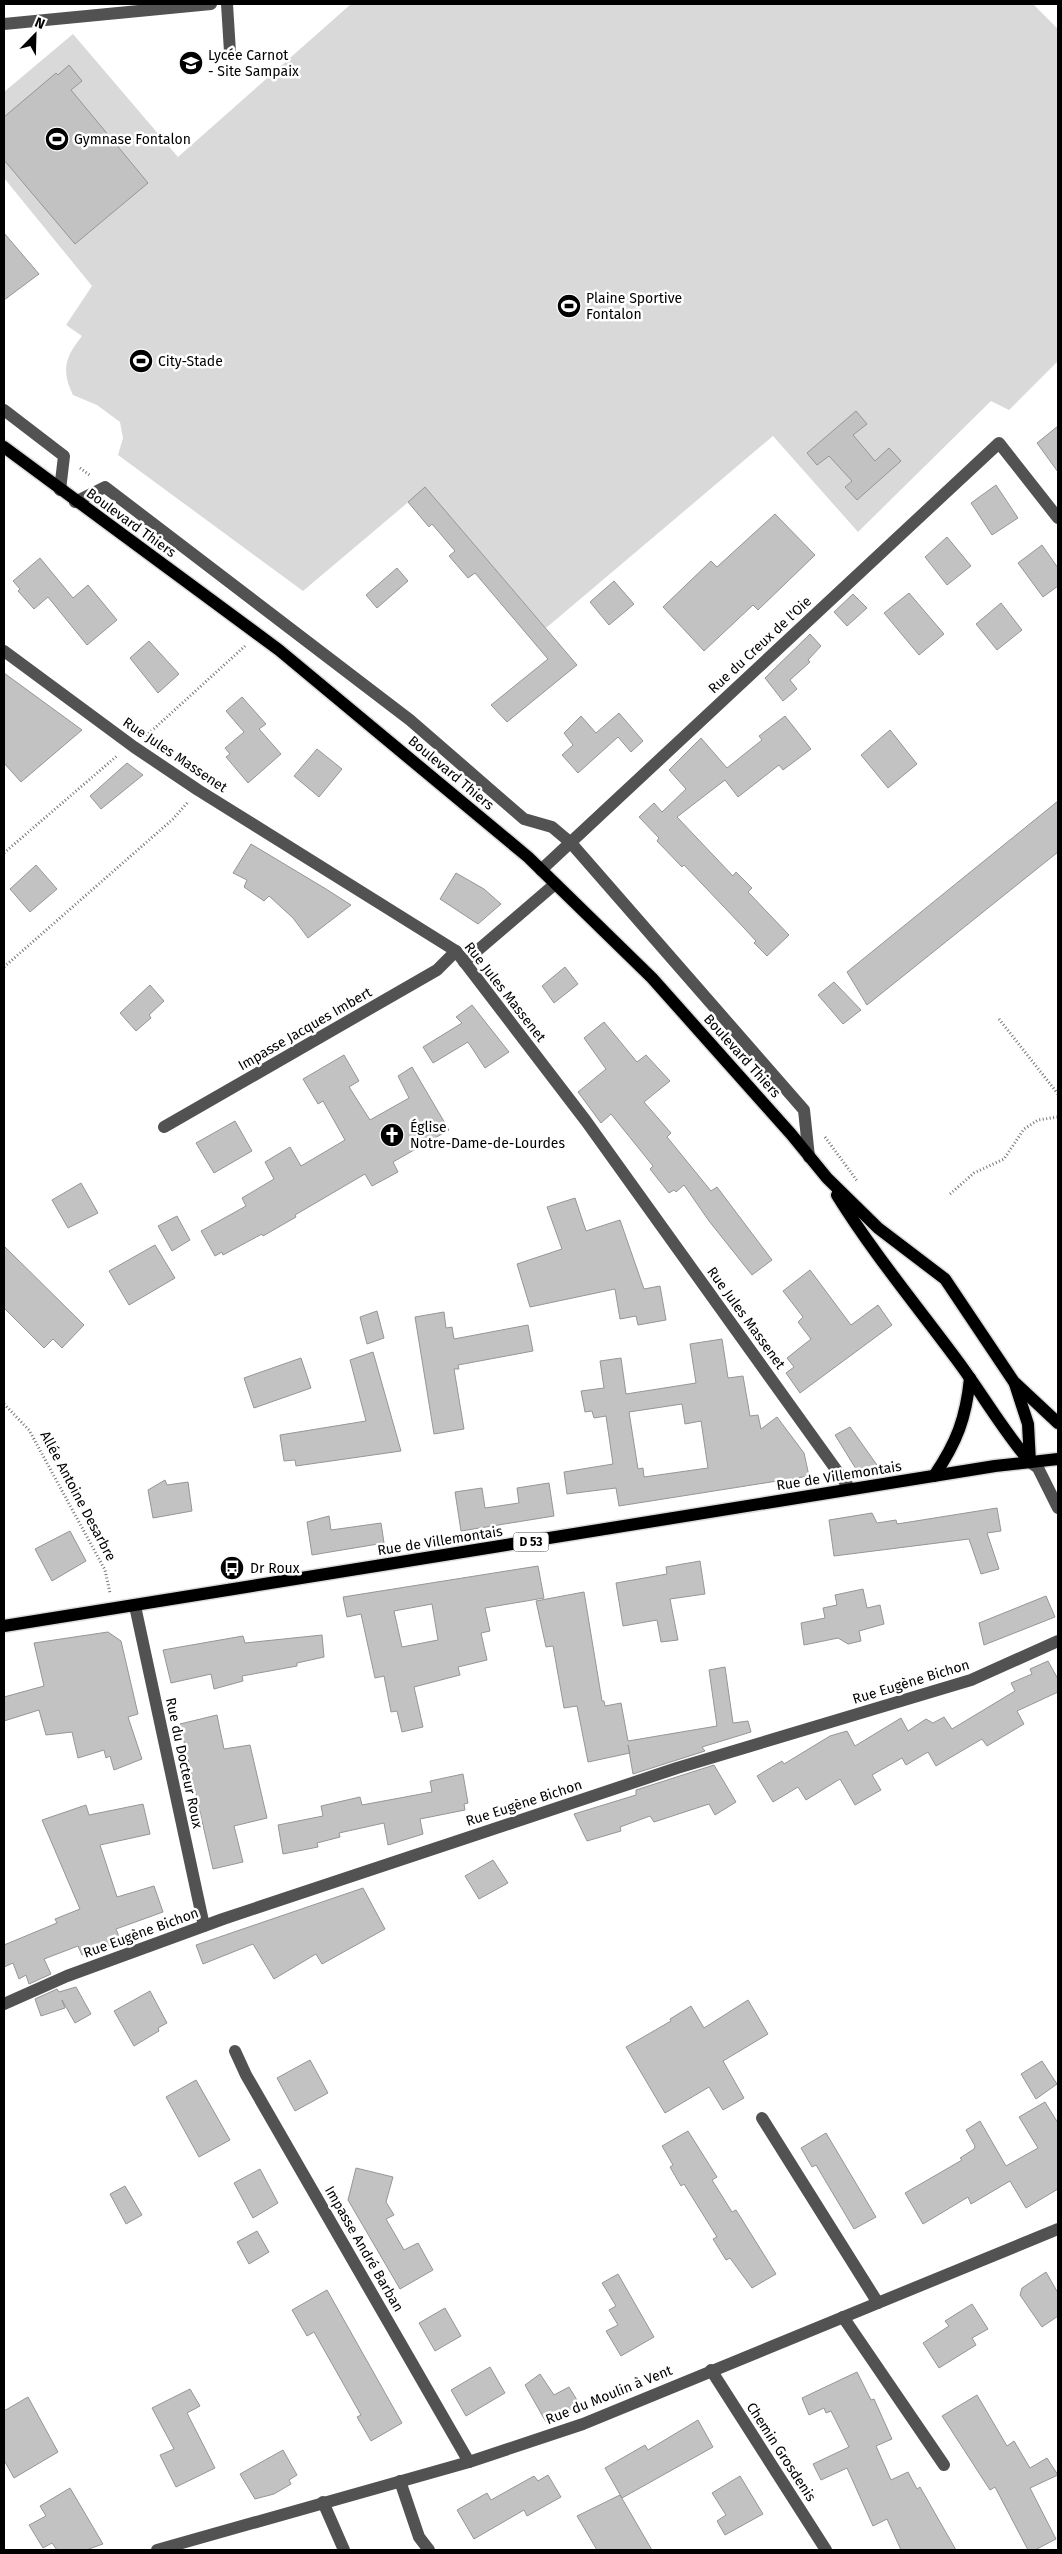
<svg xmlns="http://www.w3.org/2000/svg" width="1062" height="2554" font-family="'Fira Sans',sans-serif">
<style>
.green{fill:#d9d9d9}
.building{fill:#c2c2c2;stroke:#969696;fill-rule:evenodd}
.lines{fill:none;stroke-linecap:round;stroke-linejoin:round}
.major-casing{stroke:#dbdbdb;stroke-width:15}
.path{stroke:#747474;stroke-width:3;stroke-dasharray:1 2.5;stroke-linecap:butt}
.minor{stroke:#525252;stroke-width:12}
.major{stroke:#000;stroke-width:12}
.labels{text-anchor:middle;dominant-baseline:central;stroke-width:5;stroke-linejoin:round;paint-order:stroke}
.shield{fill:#fff;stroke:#4c4c4c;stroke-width:1}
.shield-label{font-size:12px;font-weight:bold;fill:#000}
.poi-label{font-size:14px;fill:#000;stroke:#fff;text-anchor:start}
.street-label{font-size:14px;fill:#000;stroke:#fff}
</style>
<rect width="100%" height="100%" fill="#fff"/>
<!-- green -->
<path class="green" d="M351,4h682l25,25v332l-49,49 -18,-9 -133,131 -85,-96 -227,192 -121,-140 -122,103 -185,-136 5,-17 -3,-16 -23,-17 -24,-10c-12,-25 -8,-38 9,-59l-16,-11 26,-39 -88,-108v-86l69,-58 105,123z"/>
<!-- building -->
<g class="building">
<polygon points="69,65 82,81 71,90 148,183 75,244 4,160 4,117 56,73 58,75"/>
<polygon points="4,233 39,274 4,300"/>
<polygon points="856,411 867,424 853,435 875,461 889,448 901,461 857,500 845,487 852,481 829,456 817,465 807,453"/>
<polygon points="1058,426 1058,472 1037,443"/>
<polygon points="996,485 1018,518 992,535 971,503"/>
<polygon points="425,487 577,665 507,722 491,705 548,659 475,573 468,578 449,556 455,551 432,524 429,527 408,502"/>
<polygon points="775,514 815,555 758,610 753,605 704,651 663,607 711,561 717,567"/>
<polygon points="947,537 971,566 947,585 925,557"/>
<polygon points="1042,545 1058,568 1058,586 1043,597 1018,563"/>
<polygon points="40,558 73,598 88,585 117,620 87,645 48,597 34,609 18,591 20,589 13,581"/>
<polygon points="397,568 408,581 377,608 366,595"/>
<polygon points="614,581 634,604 609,625 590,602"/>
<polygon points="909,593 944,634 919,655 884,613"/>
<polygon points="853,594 867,608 847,626 834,612"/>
<polygon points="1001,603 1022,630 997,650 976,624"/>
<polygon points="810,634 821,646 808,660 810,662 790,680 797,689 783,701 765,678"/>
<polygon points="149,641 179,674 158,693 130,658"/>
<polygon points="4,673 82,730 21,782 4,763"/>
<polygon points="242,697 266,724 259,729 281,754 248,783 226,757 230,754 225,748 244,732 226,711"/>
<polygon points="619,713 643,741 631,752 618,737 578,773 562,755 573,745 564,733 581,716 596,733"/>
<polygon points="785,716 811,749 783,770 779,765 738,797 725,780 677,817 733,876 736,872 752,888 748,892 789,935 767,956 754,943 756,941 744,928 684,865 682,867 657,841 659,838 639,817 654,803 662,812 686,789 669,770 701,738 727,768 762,740 759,736"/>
<polygon points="890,730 917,764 888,788 861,755"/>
<polygon points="317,749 342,769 319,797 294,776"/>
<polygon points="127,763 143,775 101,809 90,796"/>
<polygon points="1058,801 1058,852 867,1005 847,972"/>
<polygon points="251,844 326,889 351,905 308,938 293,918 269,896 264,901 244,887 247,880 233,873"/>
<polygon points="36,865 57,889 30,912 10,889"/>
<polygon points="456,873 484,889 501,904 478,924 440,899"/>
<polygon points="565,967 578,984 554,1003 542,986"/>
<polygon points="834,982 861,1010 843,1024 818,995"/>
<polygon points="150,985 164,1001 149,1015 151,1018 136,1031 120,1013"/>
<polygon points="472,1005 509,1052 485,1068 468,1042 433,1063 423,1047 462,1023 456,1017"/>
<polygon points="604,1022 637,1062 646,1055 670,1081 644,1102 671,1133 667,1137 711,1191 717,1187 772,1260 752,1275 709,1221 684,1185 676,1192 674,1190 669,1193 650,1169 653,1166 611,1114 601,1123 578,1092 606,1069 584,1038"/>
<polygon points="344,1055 359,1081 349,1087 370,1120 409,1098 398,1076 412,1067 449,1130 393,1162 398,1172 372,1186 365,1174 295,1215 296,1217 263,1236 262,1234 223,1255 222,1252 215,1256 201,1231 246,1206 242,1198 274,1179 265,1162 290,1147 301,1166 345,1140 323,1101 318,1104 303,1079"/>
<polygon points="235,1121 252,1151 214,1173 196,1143"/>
<polygon points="81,1183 98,1213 68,1228 52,1200"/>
<polygon points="575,1198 586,1231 620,1220 644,1289 660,1286 666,1320 638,1325 636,1316 620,1319 615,1289 530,1307 517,1264 562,1249 547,1207"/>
<polygon points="177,1216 190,1240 172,1251 158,1226"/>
<polygon points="155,1245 175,1278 129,1305 109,1271"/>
<polygon points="4,1246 84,1325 62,1348 53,1339 44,1348 4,1308"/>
<polygon points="810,1270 851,1325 878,1305 892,1325 800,1393 786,1373 794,1367 787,1358 811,1339 798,1322 803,1317 783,1291"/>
<polygon points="377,1311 384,1338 367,1344 360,1317"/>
<polygon points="444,1312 446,1328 452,1327 454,1339 528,1325 533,1351 458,1365 459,1369 454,1369 464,1429 434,1434 415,1317"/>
<path d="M722,1339l6,39 15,-2 7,40 8,-1 3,14 16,-12 27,36 5,23 -190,30 -3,-18 -49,6 -3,-22 49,-8 -7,-48 -12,2 -2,-7 -7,1 -4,-21 23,-3 -4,-27 21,-3 5,36 70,-11 -6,-39zM682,1404l3,20 16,-3 7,47 -64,9 -1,-9 -5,1 -9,-57z"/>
<polygon points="373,1352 401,1451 296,1466 295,1460 284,1461 280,1435 366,1421 350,1360"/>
<polygon points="301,1358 311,1388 254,1408 244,1378"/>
<polygon points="850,1427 877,1465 856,1469 835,1435"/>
<polygon points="165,1480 167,1485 188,1482 192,1511 153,1518 148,1490"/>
<polygon points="549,1483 554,1516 461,1531 455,1492 482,1488 485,1508 519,1503 517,1488"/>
<polygon points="997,1508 1001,1531 987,1533 999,1569 981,1574 969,1539 834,1556 829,1520 872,1513 877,1523 896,1520 897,1524"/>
<polygon points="329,1516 331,1530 381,1523 384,1543 312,1555 307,1522"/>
<polygon points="70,1531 86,1561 52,1581 35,1549"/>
<polygon points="700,1561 705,1594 670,1599 678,1640 661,1642 657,1620 623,1626 616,1583 667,1574 666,1567"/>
<path d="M538,1566l6,32 -59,10 5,23 -9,2 6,27 -29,7 2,8 -46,12 9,40 -21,5 -5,-21 -6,1 -7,-36 -9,2 -14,-64 -14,3 -4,-20zM432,1604l6,36 -36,7 -8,-36z"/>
<polygon points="863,1589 867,1608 880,1605 884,1624 859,1631 861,1641 848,1644 838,1638 804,1645 801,1623 825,1618 823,1608 837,1605 835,1595"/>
<polygon points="584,1592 602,1701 604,1701 605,1706 621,1703 628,1741 717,1726 709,1670 725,1667 733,1723 748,1721 751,1732 702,1747 705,1751 633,1774 628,1745 630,1753 588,1762 577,1706 564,1708 553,1646 546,1647 536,1601"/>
<polygon points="1046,1596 1055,1617 984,1645 979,1623"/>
<polygon points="108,1632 121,1641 138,1714 128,1717 142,1759 114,1770 110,1756 106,1758 104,1750 78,1758 72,1732 46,1735 39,1710 4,1721 4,1697 44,1686 34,1643"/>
<polygon points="322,1635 324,1657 297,1663 297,1666 242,1676 243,1681 214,1689 211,1674 171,1683 163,1650 243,1636 245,1643"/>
<polygon points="1048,1661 1058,1679 1058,1692 1017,1711 1024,1724 987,1746 982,1739 936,1766 928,1752 906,1765 902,1758 872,1775 881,1790 855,1805 840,1779 806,1800 798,1787 773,1802 757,1776 782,1761 784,1764 830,1736 847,1731 855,1746 901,1718 908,1731 926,1719 933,1723 944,1717 952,1729 1015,1691 1011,1683 1032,1674 1030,1669"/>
<polygon points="217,1715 224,1749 250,1745 267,1818 234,1826 243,1862 213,1869 180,1724"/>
<polygon points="714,1765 736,1802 715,1815 709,1804 654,1822 650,1816 620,1827 621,1831 587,1841 574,1814 636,1795 636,1790"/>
<polygon points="463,1774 468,1803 464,1804 465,1810 420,1819 423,1834 388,1845 384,1823 339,1833 340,1837 317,1843 318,1847 283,1854 278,1825 323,1816 321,1806 360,1797 362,1805 432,1792 430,1781"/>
<polygon points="143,1804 150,1834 100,1845 117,1897 154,1886 163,1912 116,1929 121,1942 82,1955 78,1946 44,1959 51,1974 29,1984 26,1975 19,1979 13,1963 4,1967 4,1945 57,1923 55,1919 80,1909 42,1820 86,1805 89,1815"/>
<polygon points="493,1860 508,1883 479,1899 465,1876"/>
<polygon points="363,1888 385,1929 322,1964 316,1954 274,1979 253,1944 203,1964 196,1945"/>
<polygon points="76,1987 91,2014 75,2023 62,2000 65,2008 41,2016 35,1999 57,1989 59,1992"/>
<polygon points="150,1991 167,2023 158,2028 159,2031 134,2046 114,2011"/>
<polygon points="748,2000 768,2034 723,2061 744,2098 723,2110 709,2087 665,2113 626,2047 671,2021 670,2019 691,2006 704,2028"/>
<polygon points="310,2060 328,2093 295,2111 277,2078"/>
<polygon points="1042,2061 1057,2084 1036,2099 1021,2074"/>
<polygon points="196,2080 230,2140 199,2157 166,2097"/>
<polygon points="1045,2102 1058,2123 1058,2189 1026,2208 1010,2181 971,2204 968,2197 923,2224 905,2193 962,2160 960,2158 974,2149 975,2146 966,2130 980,2121 1006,2166 1038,2148 1019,2117"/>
<polygon points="688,2131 717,2177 712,2180 732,2212 736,2210 776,2274 752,2288 730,2258 726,2260 713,2239 717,2237 684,2184 681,2186 670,2167 673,2165 662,2146"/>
<polygon points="826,2133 876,2217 854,2229 816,2165 812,2167 801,2148"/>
<polygon points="356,2168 393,2177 386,2202 394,2215 386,2219 404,2250 418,2243 433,2270 400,2289 348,2200"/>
<polygon points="260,2169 278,2203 253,2218 234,2183"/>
<polygon points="125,2186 142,2215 126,2224 110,2194"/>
<polygon points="257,2231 269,2252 249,2264 237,2242"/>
<polygon points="1046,2272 1058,2293 1058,2316 1042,2327 1020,2295 1022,2288"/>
<polygon points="618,2274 654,2337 621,2356 606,2331 618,2325 609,2310 616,2306 602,2283"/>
<polygon points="327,2290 402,2423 371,2441 357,2417 361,2415 314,2332 307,2336 292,2310"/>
<polygon points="972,2304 988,2329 972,2338 976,2345 939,2368 923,2343 949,2326 945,2321"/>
<polygon points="445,2308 461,2336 435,2351 419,2323"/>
<polygon points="490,2367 505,2393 466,2416 451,2390"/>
<polygon points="857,2372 871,2400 874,2399 892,2439 876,2446 891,2480 908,2472 917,2489 920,2487 956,2550 901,2550 887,2519 873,2526 847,2468 821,2480 813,2464 849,2447 831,2411 826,2413 824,2408 809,2415 802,2398"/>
<polygon points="540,2374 554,2395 569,2387 580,2405 546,2422 525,2385"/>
<polygon points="190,2389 200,2406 187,2413 215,2468 176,2487 160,2455 174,2449 152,2408"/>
<polygon points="977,2395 1007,2446 1014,2441 1030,2468 1047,2458 1058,2475 1030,2488 1056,2539 1035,2550 1028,2550 995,2487 990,2490 942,2416"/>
<polygon points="28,2397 58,2452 14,2478 4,2460 4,2411"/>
<polygon points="698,2420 713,2447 622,2498 605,2468 645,2445 648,2450"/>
<polygon points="283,2450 297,2475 289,2480 291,2484 274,2494 255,2499 240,2474"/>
<polygon points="548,2475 561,2497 527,2516 524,2510 474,2539 457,2510 487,2493 491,2500 534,2476 538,2481"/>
<polygon points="740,2476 763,2514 725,2535 717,2521 726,2515 712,2493"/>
<polygon points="70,2488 103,2544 86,2550 57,2550 52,2543 43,2548 29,2525 46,2516 40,2506"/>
<polygon points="620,2495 652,2550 597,2550 577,2516"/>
</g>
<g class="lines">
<!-- major casing -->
<g class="major-casing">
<g id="major">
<polyline points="4,447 279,650 528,857 652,978 791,1134 827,1178 878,1228 945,1279 1014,1382 1058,1423"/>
<path d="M837,1195c36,58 80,111 120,165 26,35 45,69 73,102"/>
<polyline points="1015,1384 1028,1424 1030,1462"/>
<path d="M934,1476c23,-34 32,-58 36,-98"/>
<polyline points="4,1626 995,1466 1058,1459"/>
</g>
</g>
<!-- path -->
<g class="path">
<polyline points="80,468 91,476"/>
<polyline points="146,736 245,646"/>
<polyline points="4,853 118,755"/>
<polyline points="4,967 173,819 188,802"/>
<polyline points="999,1019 1058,1094"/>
<polyline points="825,1137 858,1182"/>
<polyline points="950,1194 974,1173 1004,1159 1024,1129 1038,1120 1058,1117"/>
<polyline points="4,1404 29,1430 105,1570 110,1593"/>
</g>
<!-- minor -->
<g class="minor">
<polyline points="227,4 230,52"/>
<polyline points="4,24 211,4"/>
<polyline points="4,410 64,456 60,490"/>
<polyline points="75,502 105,487 410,720 524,819 552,827 571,843 804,1110 809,1157"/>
<polyline points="4,651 134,747 198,790 456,951 586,1121 850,1489"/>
<polyline points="541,870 999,443 1058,518"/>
<polyline points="464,962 555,884"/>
<polyline points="164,1127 437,970 456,951"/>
<polyline points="1030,1462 1038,1468 1058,1508"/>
<polyline points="135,1606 204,1926"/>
<polyline points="4,2004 67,1976 223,1919 677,1768 971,1680 1058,1641"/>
<polyline points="235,2051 246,2075 469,2462"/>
<polyline points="762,2118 878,2303"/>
<polyline points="843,2317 944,2465"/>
<polyline points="711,2370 826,2550"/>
<polyline points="400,2481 419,2537 429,2550"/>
<polyline points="323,2502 344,2550"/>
<polyline points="157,2550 469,2462 583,2424 1058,2229"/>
</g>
<!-- major -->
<use href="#major" class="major"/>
</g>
<!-- icons -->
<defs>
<g id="school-disc" transform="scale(1.25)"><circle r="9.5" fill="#000" stroke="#fff"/><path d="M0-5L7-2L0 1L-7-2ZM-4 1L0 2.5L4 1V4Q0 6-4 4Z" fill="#fff"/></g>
<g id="stadium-disc" transform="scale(1.25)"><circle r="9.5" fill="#000" stroke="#fff"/><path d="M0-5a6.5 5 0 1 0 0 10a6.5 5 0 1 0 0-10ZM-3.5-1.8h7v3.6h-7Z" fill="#fff"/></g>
<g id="church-disc" transform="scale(1.25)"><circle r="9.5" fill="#000" stroke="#fff"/><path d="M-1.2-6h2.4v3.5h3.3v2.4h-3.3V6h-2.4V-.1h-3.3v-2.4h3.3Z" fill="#fff"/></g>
<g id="bus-disc" transform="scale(1.25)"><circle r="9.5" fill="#000" stroke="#fff"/><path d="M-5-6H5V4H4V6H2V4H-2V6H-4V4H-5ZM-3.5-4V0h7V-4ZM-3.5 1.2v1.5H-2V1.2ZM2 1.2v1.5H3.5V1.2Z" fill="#fff"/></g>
</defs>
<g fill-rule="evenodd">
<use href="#school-disc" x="191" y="63"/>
<use href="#stadium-disc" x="57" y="139"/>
<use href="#stadium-disc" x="569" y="306"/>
<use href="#stadium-disc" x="141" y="361"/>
<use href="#church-disc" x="392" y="1135"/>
<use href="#bus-disc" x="232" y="1568"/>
</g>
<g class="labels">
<!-- shield labels -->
<rect class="shield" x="513.5" y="1532.5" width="35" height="19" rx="4"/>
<g class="shield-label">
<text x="531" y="1542">D 53</text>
</g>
<!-- poi labels -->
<g class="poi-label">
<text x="208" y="55">Lycée Carnot<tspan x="208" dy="16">- Site Sampaix</tspan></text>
<text x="74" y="139">Gymnase Fontalon</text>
<text x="586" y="298">Plaine Sportive<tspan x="586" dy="16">Fontalon</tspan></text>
<text x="158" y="361">City-Stade</text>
<text x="410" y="1127">Église<tspan x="410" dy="16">Notre-Dame-de-Lourdes</tspan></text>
<text x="250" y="1568">Dr Roux</text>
</g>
<!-- street labels -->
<g class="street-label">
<text transform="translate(131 523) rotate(36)">Boulevard Thiers</text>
<text transform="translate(760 645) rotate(-43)">Rue du Creux de l'Oie</text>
<text transform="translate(175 755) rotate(34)">Rue Jules Massenet</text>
<text transform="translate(451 773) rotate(40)">Boulevard Thiers</text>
<text transform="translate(505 992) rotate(52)">Rue Jules Massenet</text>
<text transform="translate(305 1029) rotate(-30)">Impasse Jacques Imbert</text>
<text transform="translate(742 1056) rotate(48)">Boulevard Thiers</text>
<text transform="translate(746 1318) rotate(54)">Rue Jules Massenet</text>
<text transform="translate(839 1476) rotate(-9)">Rue de Villemontais</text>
<text transform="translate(78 1496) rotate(62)">Allée Antoine Desarbre</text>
<text transform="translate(440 1541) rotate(-9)">Rue de Villemontais</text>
<text transform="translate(911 1682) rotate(-17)">Rue Eugène Bichon</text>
<text transform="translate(184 1763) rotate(78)">Rue du Docteur Roux</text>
<text transform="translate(524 1803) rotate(-18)">Rue Eugène Bichon</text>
<text transform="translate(141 1933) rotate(-20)">Rue Eugène Bichon</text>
<text transform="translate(364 2249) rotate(60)">Impasse André Barban</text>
<text transform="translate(609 2395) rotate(-22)">Rue du Moulin à Vent</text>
<text transform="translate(781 2452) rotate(57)">Chemin Grosdenis</text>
</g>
</g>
<!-- border -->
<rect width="1062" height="2554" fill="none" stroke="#000000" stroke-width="10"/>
<!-- north arrow -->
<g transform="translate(35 35) rotate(23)" stroke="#ffffff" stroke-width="4" paint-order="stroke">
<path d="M0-4L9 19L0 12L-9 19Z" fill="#000000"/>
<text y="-8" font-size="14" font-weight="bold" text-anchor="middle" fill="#000000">N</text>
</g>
</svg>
